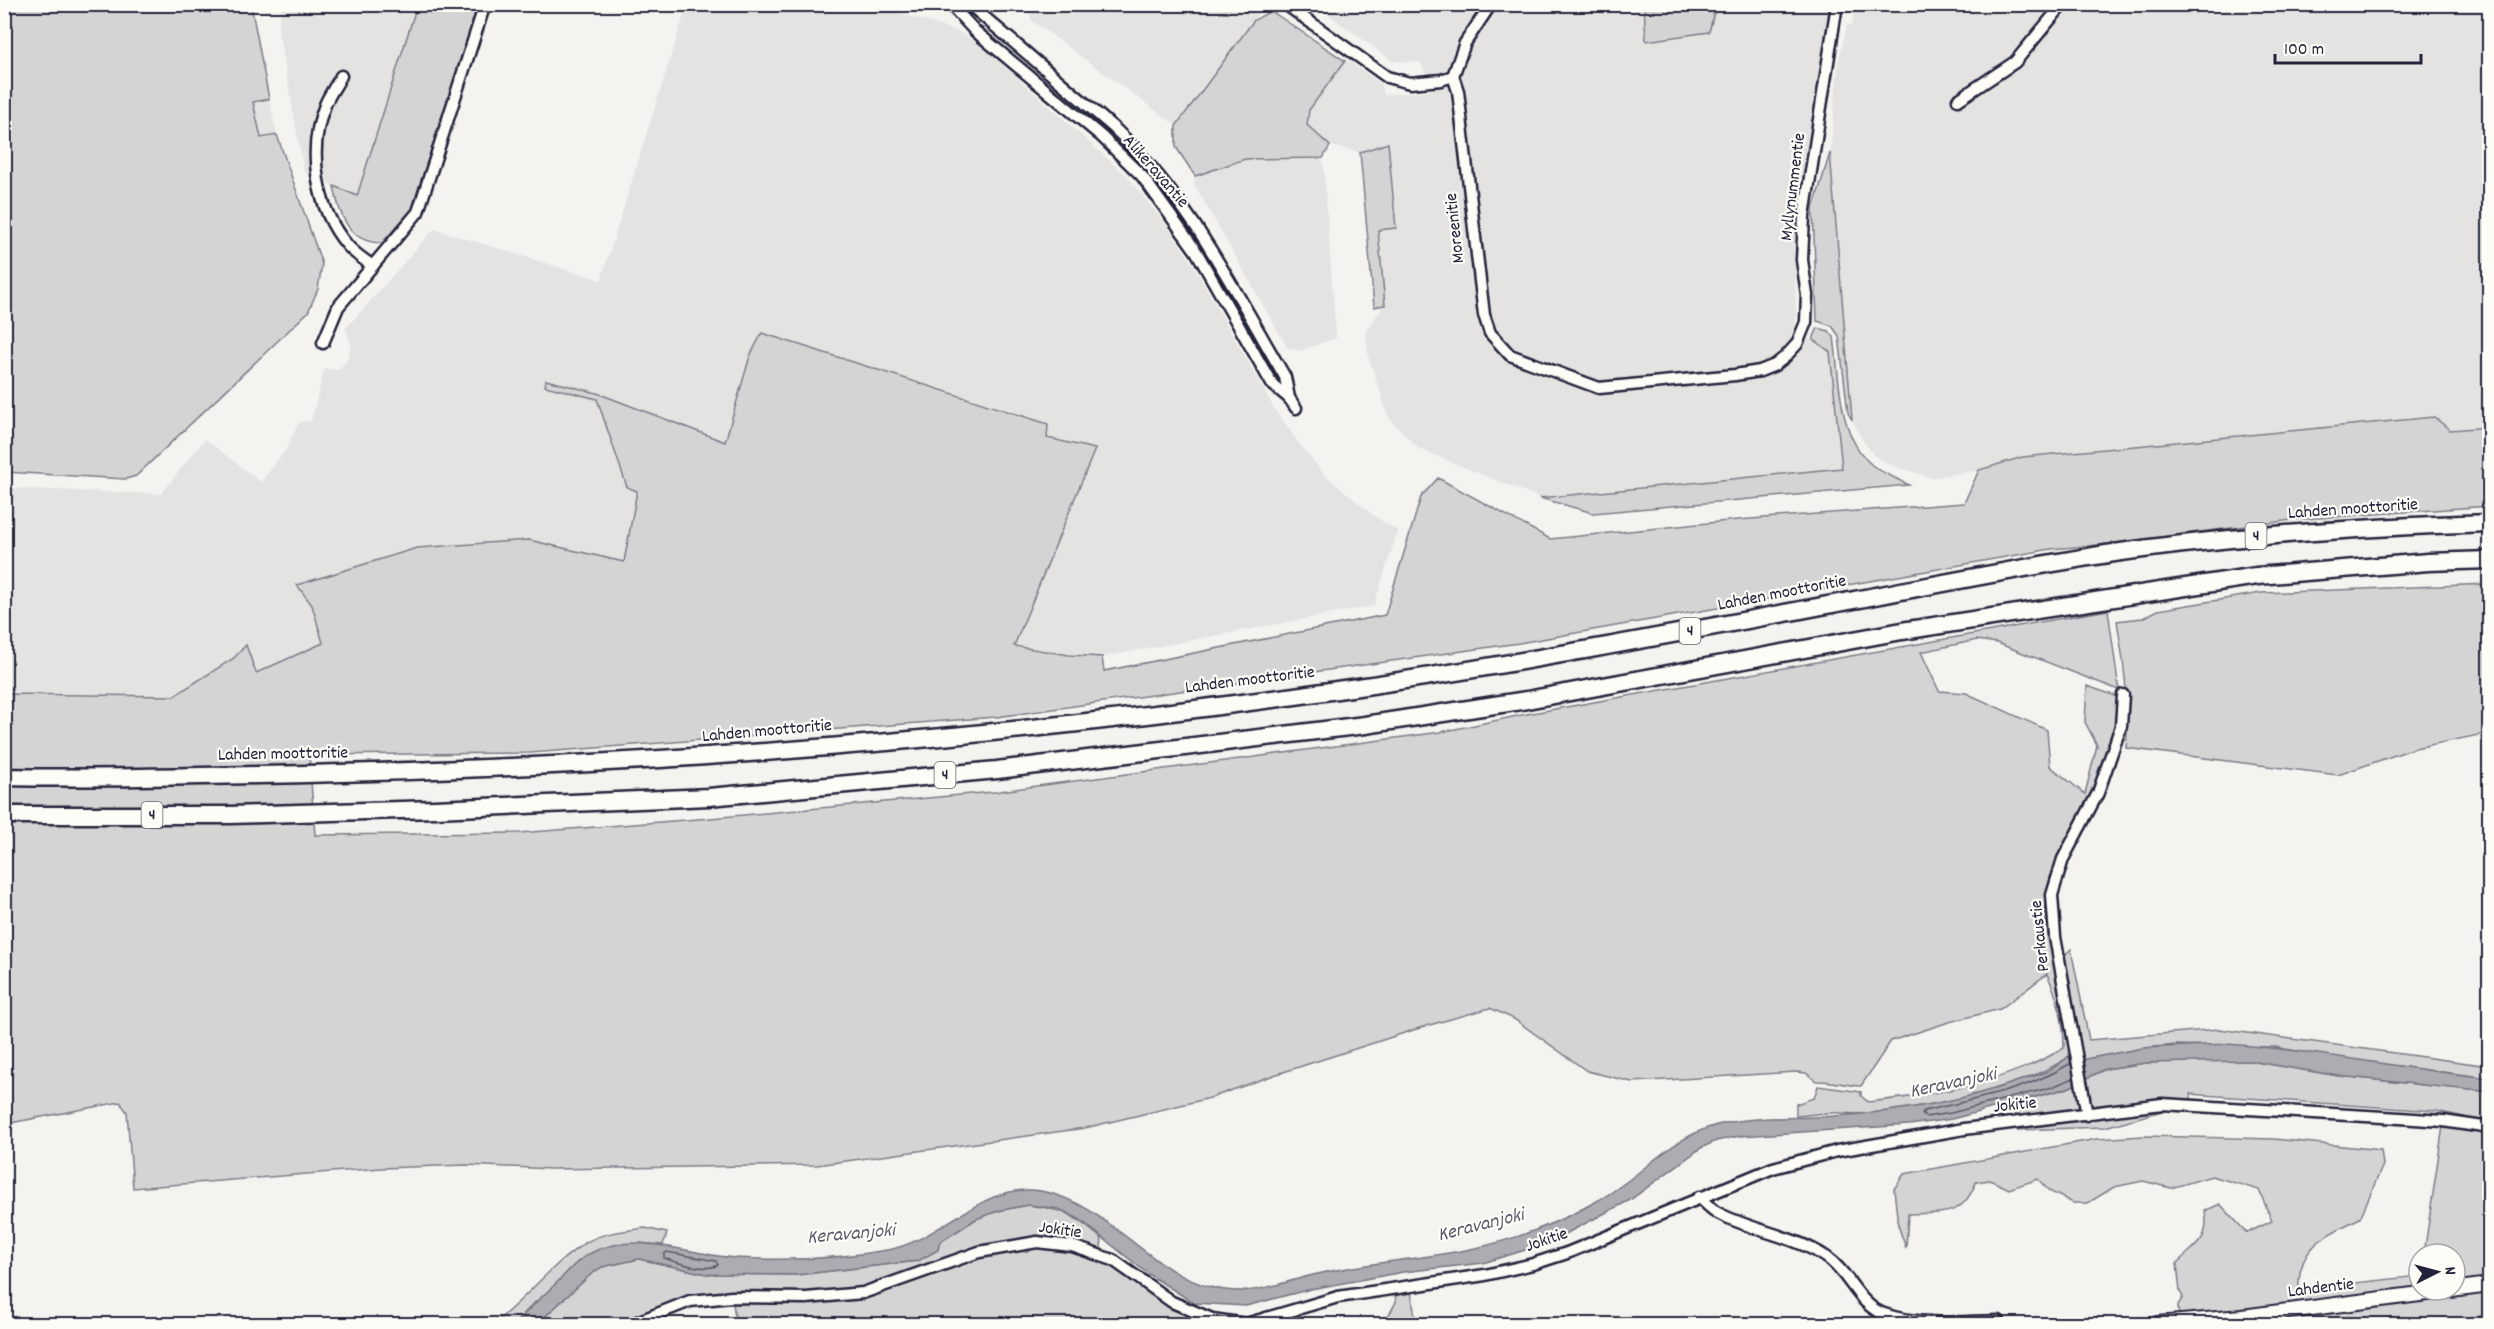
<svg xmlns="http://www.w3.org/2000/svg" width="2494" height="1329" font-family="Dekko,sans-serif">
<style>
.built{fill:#e4e3e2}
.green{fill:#d5d4d5;stroke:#7c7b88;stroke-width:1.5}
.water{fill:#acacb2;stroke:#757582;stroke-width:1.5}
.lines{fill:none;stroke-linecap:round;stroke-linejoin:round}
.shore{stroke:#59596b;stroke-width:1.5}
.minor-casing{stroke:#22223b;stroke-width:15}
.major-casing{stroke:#22223b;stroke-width:18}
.highway-casing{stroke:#22223b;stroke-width:21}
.minor{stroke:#fdfcf7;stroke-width:10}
.major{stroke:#fdfcf7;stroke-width:14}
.highway{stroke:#fdfcf7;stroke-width:16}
.labels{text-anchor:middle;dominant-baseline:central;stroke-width:4.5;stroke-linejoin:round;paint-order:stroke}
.shield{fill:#fdfcf7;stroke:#646373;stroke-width:1.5}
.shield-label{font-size:16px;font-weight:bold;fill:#22223b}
.street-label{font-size:18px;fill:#22223b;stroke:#fdfcf7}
.water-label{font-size:20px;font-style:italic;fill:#59596b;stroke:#fdfcf7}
</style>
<rect width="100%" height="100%" fill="#f4f3ef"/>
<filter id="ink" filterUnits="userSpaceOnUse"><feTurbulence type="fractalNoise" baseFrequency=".0167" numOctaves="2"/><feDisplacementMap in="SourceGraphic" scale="12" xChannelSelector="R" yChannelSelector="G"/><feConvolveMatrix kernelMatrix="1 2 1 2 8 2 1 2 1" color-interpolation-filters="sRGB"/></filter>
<g filter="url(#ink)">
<!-- built -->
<g class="built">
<polygon points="1855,4 2489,5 2489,427 2450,430 2434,417 2023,457 1979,470 1931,478 1890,465 1874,456 1862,439 1852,420 1830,153 1838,65 1847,25 1852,25"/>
<polygon points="282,5 417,5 357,197 304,172 278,29"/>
<polygon points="687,5 878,5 898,9 900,13 959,32 982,46 1127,176 1171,231 1192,263 1275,410 1298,442 1323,473 1374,516 1398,531 1374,606 1102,657 1069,655 1013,646 1019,635 1048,424 762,333 750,356 725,442 597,393 547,380 545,387 597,399 627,487 637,491 625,562 529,540 417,548 297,585 312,605 323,643 256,673 246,646 234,658 174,696 5,694 5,488 161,494 205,439 261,482 287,448 299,422 311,421 325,368 338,370 347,360 351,345 346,328 434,229 601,280"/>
<polygon points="1029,5 1264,5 1177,126 1031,20"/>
<polygon points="1315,5 1828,5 1830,7 1795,239 1796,333 1822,344 1830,351 1842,468 1540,498 1419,449 1389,418 1369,359 1365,332 1385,304 1378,229 1396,228 1388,144 1360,152 1330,146 1307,125 1307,119 1309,110 1347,60 1380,83 1384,95 1433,90 1420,62 1393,61"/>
<polygon points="269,99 277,135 261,139 253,102"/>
<polygon points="1323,158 1336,338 1299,351 1287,347 1194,184 1195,176 1245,159"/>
</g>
<!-- green -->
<g class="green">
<polygon points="4,5 251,5 269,99 253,102 261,138 277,135 322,264 318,289 308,312 136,476 126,479 5,472"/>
<path d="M417,5h61l-66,204 -30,34c-33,0 -43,-28 -48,-57l23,10z"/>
<polygon points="1644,5 1644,4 1716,5 1709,32 1646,41"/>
<polygon points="1271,11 1345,61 1309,110 1307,125 1330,146 1323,158 1245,159 1195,176 1176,147 1176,126 1254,20"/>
<polygon points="1388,143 1396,228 1378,230 1385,305 1374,307 1360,152"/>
<polygon points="1830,153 1852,420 1848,413 1839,336 1832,326 1817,321 1813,209"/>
<path d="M1818,328l11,3 5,6c6,43 3,98 38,128 10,8 26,14 37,20l-316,28 -53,-15 302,-30 -12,-116 -17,-13z"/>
<path d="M762,333l286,91 -1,14 48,11 -81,197 55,9 33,2 2,14 281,-56 36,-118 17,-19 112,61 188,-19 226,-17 15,-33 44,-13 411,-40 16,13 39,-3v79l-197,14 -183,24 -58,5 -532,94 -523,74 -466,36 -221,2 6,80 204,-2 192,-15 282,-26 448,-60 86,-18 581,-104 11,80 -122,-47 -20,-3 -56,12 18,39 27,2 81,37 3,36 35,28 12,-49 -12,-23 2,-36 32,11c-2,33 -12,73 -27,102 -16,30 -41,59 -45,94 -4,23 3,51 7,73l17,-17 18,91 130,-11 270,37v12l-154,-20 -60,-11 -99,-2 -33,3 -57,11 -17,-2c-50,33 -152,54 -213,57 -4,0 -9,-1 -14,-1 -15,-1 -31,2 -46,3v-12l18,-6 4,-12 43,6v4l7,6c67,-7 137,-19 196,-54 0,-26 -6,-51 -17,-74l-47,35 -51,13 -58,19 -30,45c-16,-1 -30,-6 -45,-5l-10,-8 -10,-1 -164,10 -45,-11 -73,-52 -24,-11 -64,18 -152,49 -64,23 -125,30 -268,37 -266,4 -84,-4 -86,3 -248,20 -6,-76 -7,-10 -115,22 -1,-430 170,2 60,-38 12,-13 10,28 67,-30 -11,-38 -15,-20 120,-37 112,-8 95,22 13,-71 -10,-4 -30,-88 -52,-13 1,-6 51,13 128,49 25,-86z"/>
<path d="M2489,584v149l-74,15 -77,27 -212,-27c4,-43 -2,-84 -9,-127l26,-3 15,-8 103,-17z"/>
<path d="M2210,1060l40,1 89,15 150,16v223l-78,9h-232l-1,-19 5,-8 -3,-5 -3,-29c19,-19 33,-22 28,-52l15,-7 27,29 25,-12 -13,-31 -47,-14 -41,12 -28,-7 -29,6 -26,16h-15l-24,-12 -11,-12 -29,10 -19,-9 -14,2c-14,37 -34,30 -68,32l-2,34 -8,-23 -4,-36 10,-15 193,-35 47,-3 130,3 107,11 2,15 -23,53c-33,17 -63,28 -61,71l120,-13v14h36v-36h-31l19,-128 22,5v-14l-29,-6 -246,-17 5,17h-33l-57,16 -88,3 -3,-27 54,-15 37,-19 41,-6z"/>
<path d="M1028,1205c38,5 45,9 74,34l-2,16 72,47 74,22 48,-13 5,13h-563l-4,-27 -42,4 -58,23h-95l52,-48 13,-9 13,-3 24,-5 68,15 89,1 122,-14 22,-19 36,-23 22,-8z"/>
<path d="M645,1228l22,5 -4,12 -23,-2 -91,48 -16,13 -19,20h-21c32,-24 60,-62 94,-82 16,-10 39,-11 58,-14z"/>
<polygon points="1410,1285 1416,1324 1406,1324 1405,1320 1399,1317 1394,1324 1384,1324 1396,1302 1395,1288"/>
</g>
<!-- water -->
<path class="water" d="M2227,1044c88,6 175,25 262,34v14l-150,-16 -89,-15 -104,2 -41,6 -37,19 -116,31 -43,6 -169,11 -24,5 -15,7 -71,52 -82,43 -65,20 -80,9 -92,17 -65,17 -52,-3 -46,-29 -69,-55 -20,-10 -31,-4 -30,6 -22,8 -36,23 -2,8 -20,11 -122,14 -89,-1 -68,-15 -37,8 -13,9 -52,48h-23c12,-12 24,-23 36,-35 12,-10 23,-26 37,-34 46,-27 100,0 148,3 51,3 102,1 152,-8 54,-9 96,-69 154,-59 77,14 116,100 199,100 26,0 55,-13 82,-18 49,-11 100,-14 149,-24 44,-9 87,-26 126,-48 42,-22 73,-64 120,-76 40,-10 78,-6 118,-9 61,-4 123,-14 181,-34 11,-4 23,-7 32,-11 8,-4 15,-10 21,-15l17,3 57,-11z"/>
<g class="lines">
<!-- shore -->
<g class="shore">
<path d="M2071,1063c-45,28 -96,36 -147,48l-2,3 3,3 26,-4 98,-25 25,-10"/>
<path d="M667,1252l49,9 2,4c-13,7 -40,-2 -54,-7v-4z"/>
</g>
<!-- minor casing -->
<g class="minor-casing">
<g id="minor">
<polyline points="950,4 975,31 1101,136 1142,176 1196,251 1272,384 1289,398 1296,408"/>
<path d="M969,4l145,124c75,70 120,162 171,249l4,21"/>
<polyline points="1285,4 1387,77 1410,83 1441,80 1453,76"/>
<polyline points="1491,4 1465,43 1453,76 1458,91 1484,315 1490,333 1510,355 1599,388 1735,375 1760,371 1775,365 1785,357 1797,344 1806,322 1807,295 1802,260 1804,216 1837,4"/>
<path d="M341,76c-5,10 -12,19 -16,29 -18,45 -9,103 22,140 7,8 17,15 26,21"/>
<polyline points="1958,100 2015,62 2063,4"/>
<polyline points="323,343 338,307 418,212 485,4"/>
<polyline points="2087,1115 2055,937 2052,895 2063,859 2098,793 2121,726 2123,695"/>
<path d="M1699,1197c5,5 11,11 17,15 35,19 77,23 110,45 23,15 32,48 58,57 32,12 80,8 114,7"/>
<polyline points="632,1324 690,1301 732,1297 806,1298 863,1293 979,1252 1037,1242 1072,1246 1113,1260 1172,1302 1212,1319 1246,1324 1338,1297 1485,1275 1533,1264 1567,1253 1773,1168 1837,1151 1964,1129 2162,1104 2400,1118 2443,1121 2490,1128"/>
</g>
</g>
<!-- major casing -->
<g class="major-casing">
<polyline id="major" points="2157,1324 2242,1317 2490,1285"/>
</g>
<!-- highway casing -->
<g class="highway-casing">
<g id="highway">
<path d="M4,777c101,2 202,-1 302,-3 352,-8 704,-36 1052,-87 166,-24 331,-56 496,-87 86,-16 173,-34 260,-47 124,-18 250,-26 376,-30"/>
<polyline points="4,815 229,815 435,809 709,797 997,770 1365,725 1527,700 1902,631 2257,576 2428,562 2490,560"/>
</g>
</g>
<!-- minor -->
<use href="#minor" class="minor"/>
<!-- major -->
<use href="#major" class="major"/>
<!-- highway -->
<use href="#highway" class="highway"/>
</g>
</g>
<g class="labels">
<!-- shield labels -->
<g class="shield">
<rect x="2245.5" y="523" width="21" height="26" rx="4.5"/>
<rect x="1679.5" y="618" width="21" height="26" rx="4.5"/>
<rect x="934.5" y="762" width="21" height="26" rx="4.5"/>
<rect x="141.5" y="802" width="21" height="26" rx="4.5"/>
</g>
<g class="shield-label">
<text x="2256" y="536">4</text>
<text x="1690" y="631">4</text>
<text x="945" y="775">4</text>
<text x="152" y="815">4</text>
</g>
<!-- street labels -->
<g class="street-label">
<text transform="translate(1155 172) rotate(49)">Alikeravantie</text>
<text transform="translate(1794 187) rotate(-83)">Myllynummentie</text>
<text transform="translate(1456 228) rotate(-96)">Moreenitie</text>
<text transform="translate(2353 510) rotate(-4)">Lahden moottoritie</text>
<text transform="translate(1782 594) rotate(-11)">Lahden moottoritie</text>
<text transform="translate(1250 681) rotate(-7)">Lahden moottoritie</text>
<text transform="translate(767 732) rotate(-5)">Lahden moottoritie</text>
<text transform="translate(283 755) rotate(-1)">Lahden moottoritie</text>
<text transform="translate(2041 936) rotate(-96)">Perkaustie</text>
<text transform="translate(2015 1106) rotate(-6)">Jokitie</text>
<text transform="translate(1060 1231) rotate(8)">Jokitie</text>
<text transform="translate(1547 1241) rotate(-19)">Jokitie</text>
<text transform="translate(2321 1289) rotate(-7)">Lahdentie</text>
</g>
<!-- water labels -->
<g class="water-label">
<text transform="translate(1953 1084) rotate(-12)">Keravanjoki</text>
<text transform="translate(1481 1226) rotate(-14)">Keravanjoki</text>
<text transform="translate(851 1235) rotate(-5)">Keravanjoki</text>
</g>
</g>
<!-- margin -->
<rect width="2494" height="1329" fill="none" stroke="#fdfcf7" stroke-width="24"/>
<rect x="12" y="12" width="2470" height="1305" fill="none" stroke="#22223b" stroke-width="2" filter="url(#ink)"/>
<!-- north arrow -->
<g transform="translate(2437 1272) rotate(84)"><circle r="28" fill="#fdfcf7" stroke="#a5a5ac" stroke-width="1.5"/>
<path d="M0-4.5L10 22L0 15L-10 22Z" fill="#22223b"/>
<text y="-9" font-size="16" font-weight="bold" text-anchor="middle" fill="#22223b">N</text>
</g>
<!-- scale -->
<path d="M2275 54v9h146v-9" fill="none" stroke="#22223b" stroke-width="3"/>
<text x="2284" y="54" font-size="18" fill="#22223b" stroke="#fdfcf7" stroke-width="4.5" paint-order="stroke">100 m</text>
</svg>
